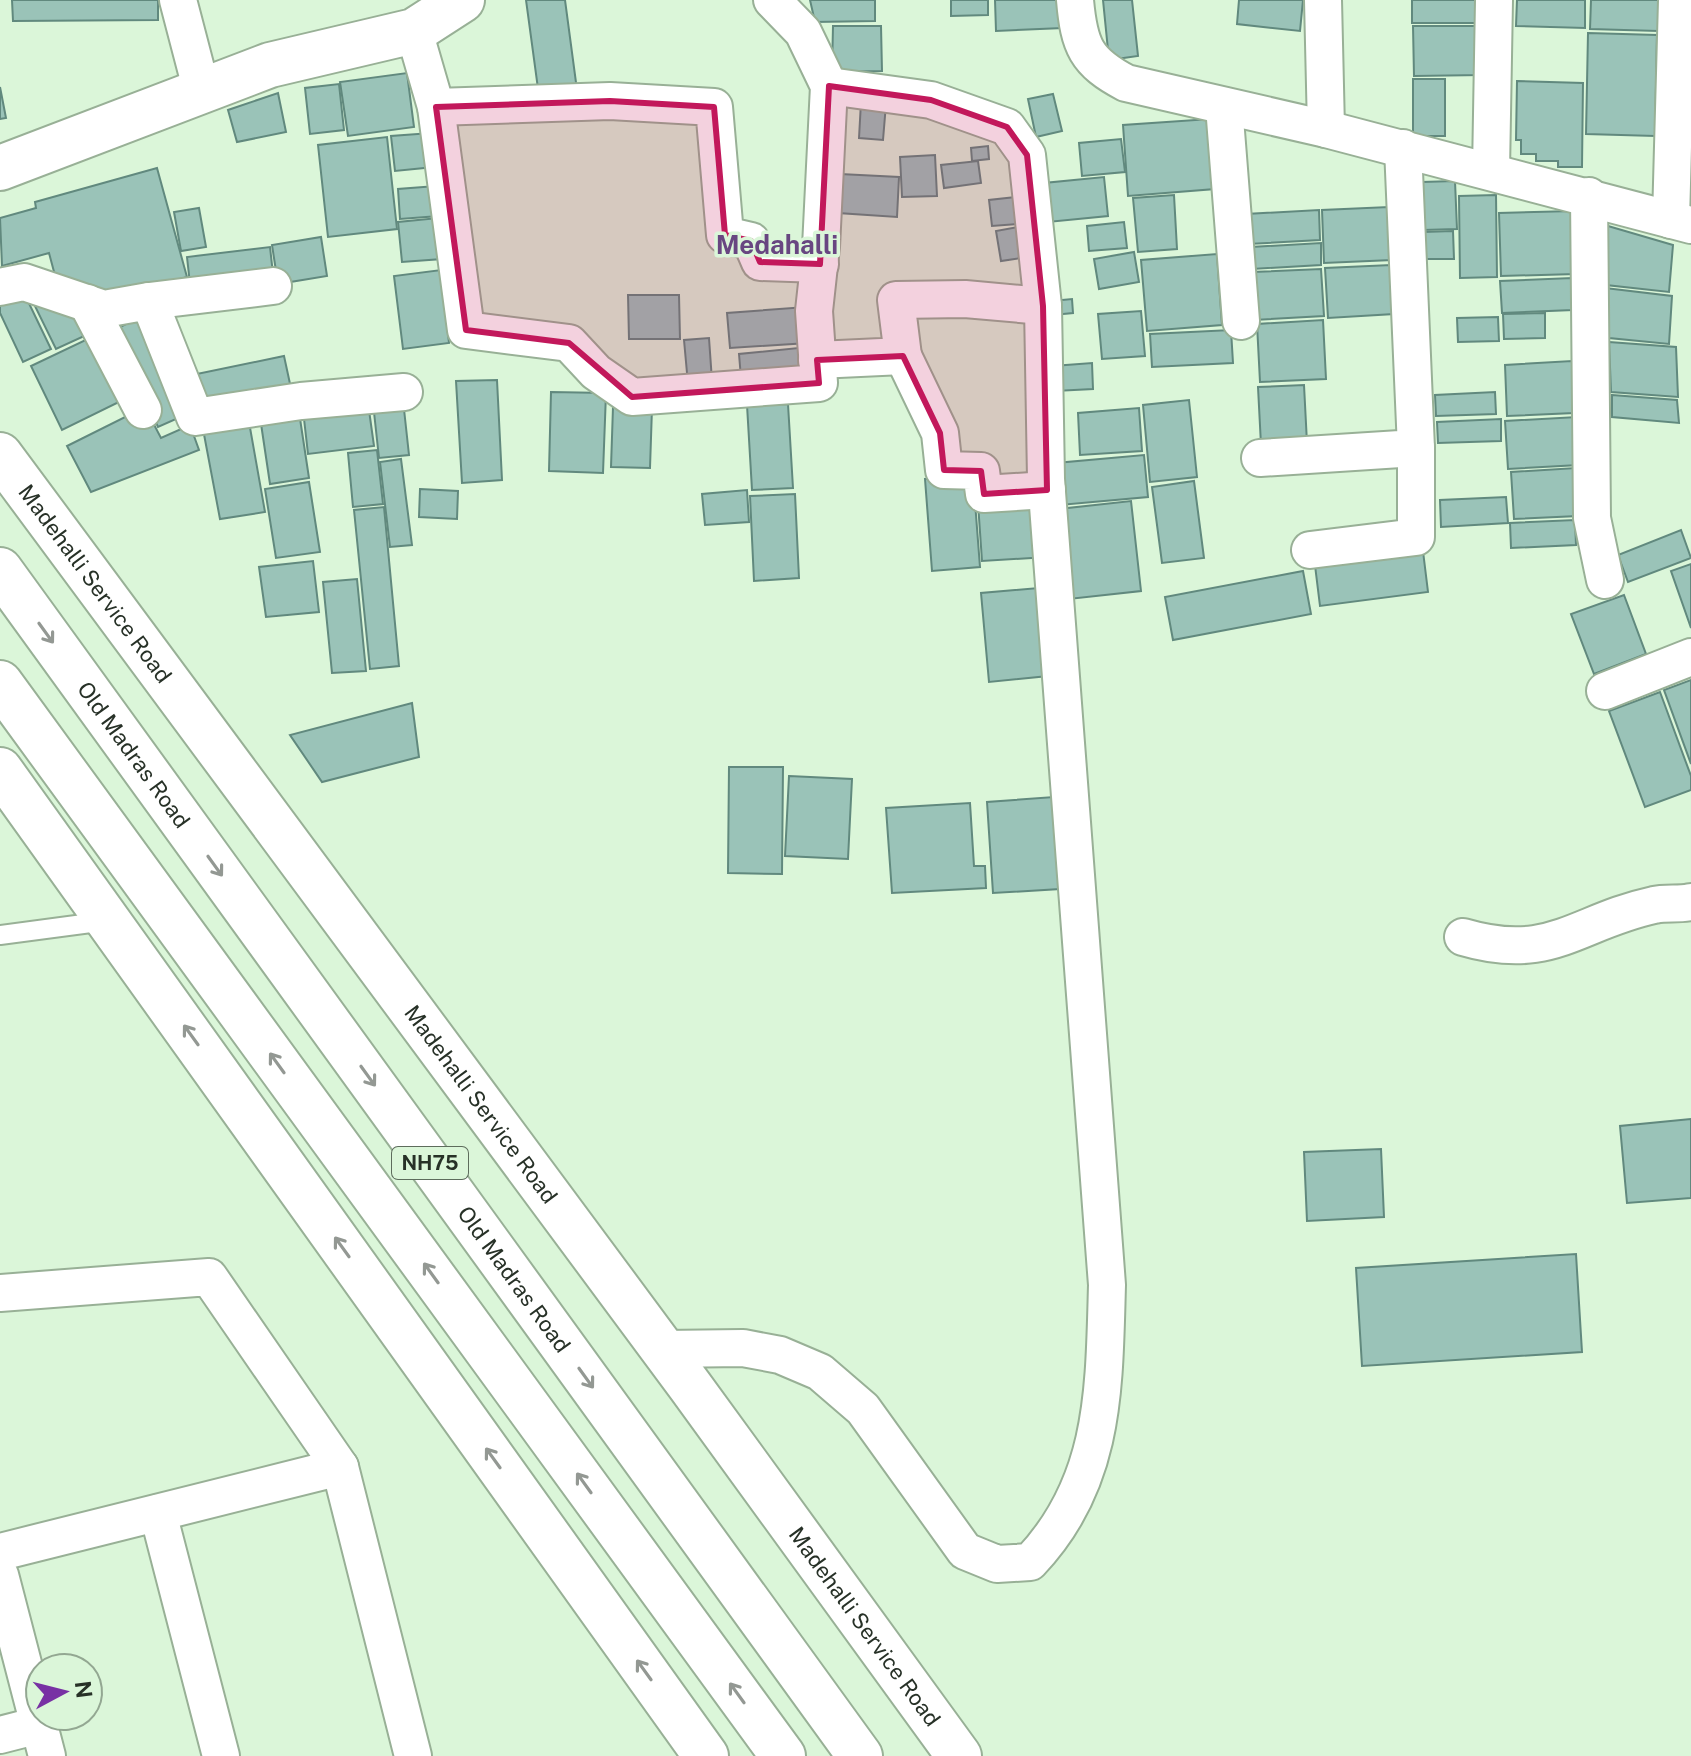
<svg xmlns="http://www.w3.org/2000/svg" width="1691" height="1756" font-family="'Public Sans',sans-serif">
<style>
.building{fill:#9ac3b8;stroke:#61897e;stroke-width:2}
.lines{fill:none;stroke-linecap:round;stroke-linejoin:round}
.lane-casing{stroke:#98b096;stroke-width:22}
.street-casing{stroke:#98b096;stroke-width:40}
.secondary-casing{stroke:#98b096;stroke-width:48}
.primary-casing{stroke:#98b096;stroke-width:48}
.highway-casing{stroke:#98b096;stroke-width:48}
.lane{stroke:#fff;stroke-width:18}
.street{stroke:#fff;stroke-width:36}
.secondary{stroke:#fff;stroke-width:44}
.primary{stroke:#fff;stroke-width:44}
.highway{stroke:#fff;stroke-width:44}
.oneway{stroke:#939893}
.marked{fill:#c2185b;fill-opacity:0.2;stroke:#c2185b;stroke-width:6;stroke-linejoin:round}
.labels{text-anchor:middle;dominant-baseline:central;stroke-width:7;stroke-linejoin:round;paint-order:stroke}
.shield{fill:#dbf6d9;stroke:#5d6c5c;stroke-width:2}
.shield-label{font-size:20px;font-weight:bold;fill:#273127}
.street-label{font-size:22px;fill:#273127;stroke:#dbf6d9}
.quarter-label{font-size:26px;font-weight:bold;fill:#684681;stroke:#dbf6d9}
</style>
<rect width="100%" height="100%" fill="#dbf6d9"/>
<!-- building -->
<g class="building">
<polygon points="12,0 158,0 158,20 13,21"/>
<polygon points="526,0 565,0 577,90 539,96"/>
<polygon points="810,0 875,0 875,21 815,22"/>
<polygon points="951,0 988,0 988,15 951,16"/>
<polygon points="995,0 1061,0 1063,28 996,31"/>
<polygon points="1103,0 1132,0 1138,56 1109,60"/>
<polygon points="1239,0 1303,0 1300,31 1237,24"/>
<rect x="1412" y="0" width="71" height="23"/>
<polygon points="1517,0 1585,0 1585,28 1516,26"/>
<polygon points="1591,0 1658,0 1658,31 1590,29"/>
<polygon points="833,26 881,26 882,71 832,72"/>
<polygon points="1413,26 1482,26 1482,75 1414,76"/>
<polygon points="1588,33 1657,35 1655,136 1586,134"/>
<polygon points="407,73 414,127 348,136 340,82"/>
<rect x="1413" y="79" width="32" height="57"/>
<polygon points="1517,81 1583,83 1582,167 1558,167 1558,161 1536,161 1536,154 1521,154 1521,140 1516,140"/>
<polygon points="339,84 344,130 310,134 305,88"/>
<polygon points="0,87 6,118 0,119"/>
<polygon points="278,93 286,132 237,142 228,110"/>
<polygon points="1053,94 1062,131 1036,137 1028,99"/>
<polygon points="861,102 886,104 883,140 859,138"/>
<polygon points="1210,119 1215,189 1128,196 1123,125"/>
<polygon points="431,133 434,167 395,171 391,136"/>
<polygon points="387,137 397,229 328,237 318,145"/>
<polygon points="1121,139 1125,172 1082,176 1079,143"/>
<polygon points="988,146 989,159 972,161 971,148"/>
<polygon points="935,155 937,196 902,197 900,157"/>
<polygon points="978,161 981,183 944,188 941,165"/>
<polygon points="157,168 187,277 130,293 103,295 57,283 49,253 2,266 0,218 36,208 35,202"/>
<polygon points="840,174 899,177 897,217 838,213"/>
<polygon points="1104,177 1108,216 1048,222 1044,183"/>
<polygon points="1455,181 1457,229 1423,230 1422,182"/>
<polygon points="436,186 439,216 400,219 398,189"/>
<polygon points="1174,195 1177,249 1138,252 1133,198"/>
<polygon points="1496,195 1497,277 1460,278 1459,196"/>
<polygon points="1026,196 1029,223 992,226 989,200"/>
<polygon points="1389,207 1392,260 1324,263 1322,210"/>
<polygon points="199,208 206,247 181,251 174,212"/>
<polygon points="1319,210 1320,240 1248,244 1246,214"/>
<polygon points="1574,211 1576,274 1501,276 1499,213"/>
<polygon points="438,218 442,259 402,262 398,222"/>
<polygon points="1124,222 1127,248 1089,251 1087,226"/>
<polygon points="1029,225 1034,256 1001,261 996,231"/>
<polygon points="1608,226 1673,245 1669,292 1606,285"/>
<polygon points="1453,231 1454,259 1423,259 1423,232"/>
<polygon points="321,237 327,276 278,284 272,245"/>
<polygon points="1321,243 1321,265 1252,269 1251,247"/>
<polygon points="270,247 274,283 191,293 187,257"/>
<polygon points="1134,252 1139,282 1099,289 1094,259"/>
<polygon points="1217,254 1222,325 1147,331 1141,260"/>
<polygon points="1391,265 1394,314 1328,318 1325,268"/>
<polygon points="1321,269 1324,316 1254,320 1252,272"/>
<polygon points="441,270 449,343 403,349 394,276"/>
<polygon points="1572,278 1573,310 1502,313 1500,281"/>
<polygon points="1605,288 1672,296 1669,344 1609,338"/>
<polygon points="24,293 51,349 23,362 0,313 0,304"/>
<polygon points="628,295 679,295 680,339 629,339"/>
<polygon points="1072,299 1073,313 1053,315 1052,301"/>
<polygon points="32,300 81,306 93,332 56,349"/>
<polygon points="806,307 808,343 730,348 727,313"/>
<polygon points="1141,311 1145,356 1102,359 1098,314"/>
<polygon points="1545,313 1545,338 1504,339 1503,314"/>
<polygon points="140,317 185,415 158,427 114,330"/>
<polygon points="1498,317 1499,341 1458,342 1457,318"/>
<polygon points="1323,320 1326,379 1260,382 1257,324"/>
<polygon points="1231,330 1233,363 1152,367 1150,334"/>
<polygon points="96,335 125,399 62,430 31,366"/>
<polygon points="709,338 712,381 688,384 684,340"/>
<polygon points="1609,342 1676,347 1678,397 1611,392"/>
<polygon points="808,347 810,372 741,378 739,354"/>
<polygon points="284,356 292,393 204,412 192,375"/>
<polygon points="1572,361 1574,413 1507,416 1505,365"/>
<polygon points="1092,363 1093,389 1055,391 1053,366"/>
<polygon points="497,380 502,480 462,483 456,381"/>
<polygon points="1304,385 1307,443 1261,445 1258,387"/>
<polygon points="551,392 606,393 603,473 549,471"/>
<polygon points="1495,392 1496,414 1436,416 1435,395"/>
<polygon points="1612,395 1677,400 1679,423 1612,417"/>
<polygon points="403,400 409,455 379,458 373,403"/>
<polygon points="1189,400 1197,477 1150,482 1143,405"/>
<polygon points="368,403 374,446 308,454 303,410"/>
<polygon points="788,404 793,488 752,490 747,405"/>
<polygon points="613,407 652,408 650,468 611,467"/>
<polygon points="1139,408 1142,451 1080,455 1078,413"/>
<polygon points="137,411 149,415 161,438 190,425 199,450 91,492 67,446"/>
<polygon points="299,412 309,478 270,484 260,417"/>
<polygon points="1577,417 1579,465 1508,469 1505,421"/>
<polygon points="1501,419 1501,441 1438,443 1437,422"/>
<polygon points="249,422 265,512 220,519 203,429"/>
<polygon points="377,450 383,504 353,507 348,453"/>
<polygon points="1144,455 1148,497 1060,505 1056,463"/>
<polygon points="401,459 412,545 390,547 380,462"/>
<polygon points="1576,468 1578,516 1514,519 1511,472"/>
<polygon points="973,476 980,567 932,571 925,479"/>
<polygon points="1194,481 1204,558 1162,563 1152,487"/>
<polygon points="309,482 320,552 276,558 265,489"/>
<polygon points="420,489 458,491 457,519 419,517"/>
<polygon points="747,490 749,522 705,525 702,494"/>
<polygon points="795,494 799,578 754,581 750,496"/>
<polygon points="1043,497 1047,557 982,561 978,503"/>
<polygon points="1506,497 1508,523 1441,527 1440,500"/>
<polygon points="1131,501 1141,591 1069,599 1059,509"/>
<polygon points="384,507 399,666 370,669 354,510"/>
<polygon points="1575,520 1576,545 1511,548 1510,523"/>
<polygon points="1681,530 1691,558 1628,582 1618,555"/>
<polygon points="1422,543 1428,592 1320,606 1314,557"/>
<polygon points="313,561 319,612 266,617 259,567"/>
<polygon points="1691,564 1691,628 1671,571"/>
<polygon points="1303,571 1311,614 1173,640 1165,597"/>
<polygon points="357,579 366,671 332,673 323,582"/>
<polygon points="1050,587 1058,675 989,682 981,593"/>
<polygon points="1624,595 1646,654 1594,674 1571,614"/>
<polygon points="1691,680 1691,764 1664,690"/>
<polygon points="1660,692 1691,776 1691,790 1645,807 1609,711"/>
<polygon points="412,703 419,757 322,782 290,735"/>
<polygon points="729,767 783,767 782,874 728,873"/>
<polygon points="789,776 852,779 848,859 785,856"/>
<polygon points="1054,797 1060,889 993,893 987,802"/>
<polygon points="970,803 974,866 985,866 986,888 892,893 886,808"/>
<polygon points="1691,1119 1691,1198 1627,1203 1620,1126"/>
<polygon points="1381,1149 1384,1217 1307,1221 1304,1152"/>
<polygon points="1576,1254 1582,1352 1362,1366 1356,1268"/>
</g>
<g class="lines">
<!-- lane casing -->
<g class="lane-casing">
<polyline id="lane" points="0,935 106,921"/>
</g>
<!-- street casing -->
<g class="street-casing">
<g id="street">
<polyline points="178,0 201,88"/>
<path d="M1075,0c4,46 11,62 51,83l200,46 365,96"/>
<polyline points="1323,0 1326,129"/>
<polyline points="414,31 436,107 466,330 569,343 596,372 632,397 819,383 814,311 821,247 829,86 803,32 772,0"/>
<polyline points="1224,106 1241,321"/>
<polyline points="436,107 610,101 714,107 725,235 751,241 760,262 820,264"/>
<polyline points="1491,171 1494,0"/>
<polyline points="1589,196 1592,518 1605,580"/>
<polyline points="1671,220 1677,0"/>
<polyline points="0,287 24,282 104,309 149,301 195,417 301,401 404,392"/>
<polyline points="149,301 273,286"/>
<polyline points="87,303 143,410"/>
<polyline points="903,356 940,433 944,470 981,471 984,494 1047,490"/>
<polyline points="817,360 903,356 896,300 965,299 1043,306"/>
<polyline points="1260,458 1416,448 1403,148"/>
<polyline points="1310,550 1416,537 1416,448"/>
<polyline points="1605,691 1691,657"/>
<path d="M1463,937c88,26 113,-15 191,-32 12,-3 25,0 37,-3"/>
<polyline points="0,1293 209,1277 340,1467 413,1756"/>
<path d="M663,1349l80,-1 37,7 40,17 43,37 102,142 32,13 33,-2c76,-80 74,-174 77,-277l-61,-806 -3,-173 -16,-151 -20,-28 -76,-27 -102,-14"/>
<polyline points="158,1513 221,1756"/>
<polyline points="0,1552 340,1467"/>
<polyline points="0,1575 47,1756"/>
<polyline points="0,1735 39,1725"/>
</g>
</g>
<!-- secondary casing -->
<g class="secondary-casing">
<polyline id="secondary" points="0,168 270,65 414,31 462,0"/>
</g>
<!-- primary casing -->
<g class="primary-casing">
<g id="primary">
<path id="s1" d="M0,455l690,931 269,370"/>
<polyline points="0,770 706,1756"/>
</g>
</g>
<!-- highway casing -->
<g class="highway-casing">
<g id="highway">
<path id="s2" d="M0,570l860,1186"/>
<polyline points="0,683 783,1756"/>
</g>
</g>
<!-- lane -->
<use href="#lane" class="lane"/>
<!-- street -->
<use href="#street" class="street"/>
<!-- secondary -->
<use href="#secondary" class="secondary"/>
<!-- primary -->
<use href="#primary" class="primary"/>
<!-- highway -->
<use href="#highway" class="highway"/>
</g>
<!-- one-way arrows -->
<defs><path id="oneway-shaft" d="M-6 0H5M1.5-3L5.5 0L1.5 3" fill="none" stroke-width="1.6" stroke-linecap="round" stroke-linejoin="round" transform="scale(2)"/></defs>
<g class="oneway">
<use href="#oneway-shaft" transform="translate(46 633) rotate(54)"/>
<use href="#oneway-shaft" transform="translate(215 866) rotate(54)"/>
<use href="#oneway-shaft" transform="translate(191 1035) rotate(-126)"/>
<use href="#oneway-shaft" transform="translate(277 1063) rotate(-126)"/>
<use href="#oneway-shaft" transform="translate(368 1076) rotate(54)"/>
<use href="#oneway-shaft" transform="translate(342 1247) rotate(-126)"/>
<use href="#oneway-shaft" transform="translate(431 1273) rotate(-126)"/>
<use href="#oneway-shaft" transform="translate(586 1378) rotate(54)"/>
<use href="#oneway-shaft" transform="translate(493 1458) rotate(-126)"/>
<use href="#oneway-shaft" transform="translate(584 1483) rotate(-126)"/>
<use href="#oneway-shaft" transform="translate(644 1670) rotate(-126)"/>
<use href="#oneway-shaft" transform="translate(737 1693) rotate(-126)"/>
</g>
<!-- marked area -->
<path class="marked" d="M829,86l102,14 76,27 20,28 16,151 4,184 -63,4 -3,-23 -37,-1 -4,-37 -37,-77 -86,4 2,23 -187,14 -63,-54 -103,-13 -30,-223 174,-6 104,6 11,128 26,6 9,21 60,2z"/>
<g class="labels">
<!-- shield labels -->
<rect class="shield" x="392" y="1147" width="76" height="32" rx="6"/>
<g class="shield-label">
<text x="430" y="1163">NH75</text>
</g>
<!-- street labels -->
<g class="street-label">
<text stroke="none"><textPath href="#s1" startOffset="160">Madehalli Service Road</textPath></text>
<text stroke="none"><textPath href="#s2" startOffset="228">Old Madras Road</textPath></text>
<text stroke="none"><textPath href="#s1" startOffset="808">Madehalli Service Road</textPath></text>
<text stroke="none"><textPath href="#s2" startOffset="876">Old Madras Road</textPath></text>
<text stroke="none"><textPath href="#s1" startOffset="1456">Madehalli Service Road</textPath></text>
</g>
<!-- quarter labels -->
<g class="quarter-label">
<text x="777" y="244">Medahalli</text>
</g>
</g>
<!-- north arrow -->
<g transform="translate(64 1692) rotate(83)"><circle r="38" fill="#dbf6d9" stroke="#93a792" stroke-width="2"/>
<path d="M0-6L14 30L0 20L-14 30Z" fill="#7831a4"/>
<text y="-12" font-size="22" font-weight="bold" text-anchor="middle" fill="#273127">N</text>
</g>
</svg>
